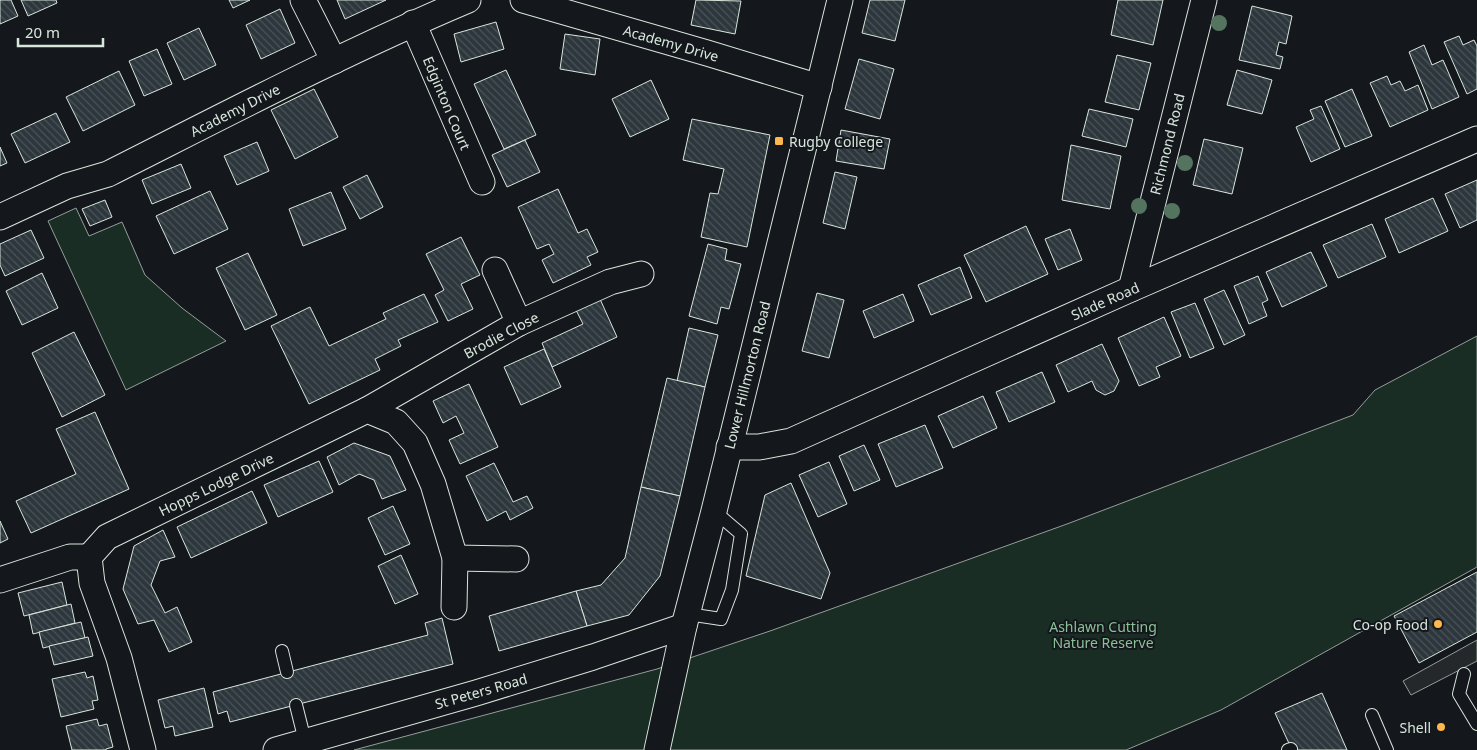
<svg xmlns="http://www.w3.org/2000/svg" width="1477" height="750" font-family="'Noto Sans',sans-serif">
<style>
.park{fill:#1a2d24;stroke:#939e99}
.parking{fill:#24282b;stroke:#939e99}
.building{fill:url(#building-back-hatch);stroke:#d8e6dc}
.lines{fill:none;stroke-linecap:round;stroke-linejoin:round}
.lane-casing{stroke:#d8e6dc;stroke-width:14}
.street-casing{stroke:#d8e6dc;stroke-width:27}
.lane{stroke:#14181c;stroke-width:12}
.street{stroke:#14181c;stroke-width:25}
.tree{fill:#55745f}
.poi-dot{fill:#ffb74d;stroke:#14181c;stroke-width:2}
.labels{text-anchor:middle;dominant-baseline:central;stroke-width:4;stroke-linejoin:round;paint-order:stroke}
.street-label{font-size:14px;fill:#d8e6dc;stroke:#14181c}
.poi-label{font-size:14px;fill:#d8e6dc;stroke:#14181c;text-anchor:end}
.park-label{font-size:14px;fill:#8ac095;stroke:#14181c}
</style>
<defs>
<pattern id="building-back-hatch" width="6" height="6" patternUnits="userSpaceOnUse" patternTransform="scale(1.25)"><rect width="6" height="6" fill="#2c363c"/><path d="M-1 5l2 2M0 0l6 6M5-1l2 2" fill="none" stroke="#4a5358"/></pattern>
</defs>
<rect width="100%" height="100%" fill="#14181c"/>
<!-- park -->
<g class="park">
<polygon points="76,208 89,236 122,222 145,275 182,308 226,341 126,390 48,221"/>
<polygon points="1477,336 1477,567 1221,710 1126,750 354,750 657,669 770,631 1067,524 1353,415 1375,390"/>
</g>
<!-- parking -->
<polygon class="parking" points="1477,640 1477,661 1411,695 1403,681"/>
<!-- building -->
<g class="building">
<polygon points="0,0 11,0 18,16 0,24"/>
<polygon points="21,0 56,0 57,3 28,16"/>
<polygon points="229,0 250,0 233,8"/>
<polygon points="337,0 386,0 345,19"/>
<polygon points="696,0 741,1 735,34 691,25"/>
<polygon points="870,0 905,0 895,41 862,33"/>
<polygon points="1118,0 1163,0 1153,45 1111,35"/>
<polygon points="1252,6 1292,16 1286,44 1279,42 1276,55 1283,57 1280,69 1239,60"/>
<polygon points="280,9 295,43 261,59 246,25"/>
<polygon points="496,22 504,49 461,62 454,34"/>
<polygon points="199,28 216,65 184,80 167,43"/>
<polygon points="565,34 600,39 595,75 560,69"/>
<polygon points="1459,36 1463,45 1474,40 1477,46 1477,89 1467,94 1444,42"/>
<polygon points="1424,45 1432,65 1443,60 1459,97 1432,109 1409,52"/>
<polygon points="157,49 172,84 144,96 129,61"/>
<polygon points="1117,55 1151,63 1139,110 1105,102"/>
<polygon points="859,59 894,69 880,119 845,109"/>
<polygon points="506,70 536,135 504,149 474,84"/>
<polygon points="1237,70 1272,80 1262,114 1227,105"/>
<polygon points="119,71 135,105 83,131 66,97"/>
<polygon points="1387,76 1391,85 1400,81 1405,91 1418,85 1428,110 1390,127 1370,83"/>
<polygon points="651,80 669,119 630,137 612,99"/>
<polygon points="314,89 338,137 295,159 271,110"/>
<polygon points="1352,89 1372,136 1345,147 1325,101"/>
<polygon points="1321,106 1340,149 1311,162 1296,127 1314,119 1310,110"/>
<polygon points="1089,109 1133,119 1126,147 1082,136"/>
<polygon points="56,113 70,142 25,163 11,134"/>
<polygon points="692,119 770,135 747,247 701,237 710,193 718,194 724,169 683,160"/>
<polygon points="841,130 890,139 884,169 836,161"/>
<polygon points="1204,139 1243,148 1232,194 1193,185"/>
<polygon points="525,140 540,172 507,187 492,155"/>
<polygon points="257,142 269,171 237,185 224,156"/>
<polygon points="1071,145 1121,156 1110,209 1062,200"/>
<polygon points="0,147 7,163 0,166"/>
<polygon points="181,164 191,188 152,204 142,180"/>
<polygon points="835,172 857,177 845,229 823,223"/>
<polygon points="367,175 383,207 360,219 343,187"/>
<polygon points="1477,180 1477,220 1460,228 1445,194"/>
<polygon points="558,189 578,233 587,229 598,252 587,257 591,265 553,283 542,260 554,254 549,244 537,249 518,207"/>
<polygon points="210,191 228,229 174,254 156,216"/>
<polygon points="331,192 346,229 303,246 289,209"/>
<polygon points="1433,198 1448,231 1399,253 1385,219"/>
<polygon points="105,200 112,217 90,226 82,209"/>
<polygon points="1372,224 1386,257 1338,278 1323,245"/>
<polygon points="1026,226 1048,274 986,302 964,255"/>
<polygon points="1070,229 1082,260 1058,270 1045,239"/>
<polygon points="31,230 44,258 5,276 0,265 0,244"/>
<polygon points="461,237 480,275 461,284 473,309 448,321 435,295 444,290 426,254"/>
<polygon points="708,244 727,249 725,260 741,264 729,309 721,307 717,324 689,316"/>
<polygon points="1311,252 1327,286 1282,307 1266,272"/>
<polygon points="248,253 277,315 245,330 216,268"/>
<polygon points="960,267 972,298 931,315 918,285"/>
<polygon points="42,273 58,308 22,325 6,291"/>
<polygon points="1258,276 1268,300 1262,303 1267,316 1249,324 1234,286"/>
<polygon points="1224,290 1245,335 1224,345 1204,299"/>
<polygon points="817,293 844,300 829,358 802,351"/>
<polygon points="424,294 438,322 398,340 401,346 375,359 380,370 309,404 271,326 310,307 329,346 386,319 383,313"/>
<polygon points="903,294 914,321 874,338 863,311"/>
<polygon points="600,299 617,337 552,367 542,343 583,324 576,310"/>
<polygon points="1195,303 1214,348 1190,358 1171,312"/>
<polygon points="1164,317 1181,356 1156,367 1160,377 1139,386 1118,338"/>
<polygon points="689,328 718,335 705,387 677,381"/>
<polygon points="74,332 105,395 62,417 32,353"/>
<polygon points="1102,344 1119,381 1114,391 1105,395 1096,390 1092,381 1068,392 1056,365"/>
<polygon points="544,349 561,387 521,405 504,367"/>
<polygon points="1042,372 1055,402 1009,422 996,392"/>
<polygon points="667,378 705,387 680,496 641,487"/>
<polygon points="469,384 498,447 460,464 449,440 464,433 456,416 443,423 433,401"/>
<polygon points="983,396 997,428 953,448 938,416"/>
<polygon points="95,412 129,489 31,533 16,501 76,474 56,429"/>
<polygon points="925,425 943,468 896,487 878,444"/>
<polygon points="354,443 390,456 406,490 382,499 374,480 359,474 339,485 327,457"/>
<polygon points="864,445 880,480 854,491 839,456"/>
<polygon points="319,461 333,492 278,517 264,485"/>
<polygon points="829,462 847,504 818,517 799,475"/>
<polygon points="494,463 513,502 527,496 533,508 510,520 506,511 487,521 466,476"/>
<polygon points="791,483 830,573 821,599 746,576 765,495"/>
<polygon points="641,487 680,496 660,576 629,615 587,626 576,591 601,585 625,558"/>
<polygon points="252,491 267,523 191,558 177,527"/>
<polygon points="393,506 410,544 385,555 368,518"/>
<polygon points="0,521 8,539 0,543"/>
<polygon points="163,530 175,557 160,561 151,585 165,613 177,607 192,642 169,652 154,620 138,624 123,589 134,546"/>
<polygon points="401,555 418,594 395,604 378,566"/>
<polygon points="1477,572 1477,632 1419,663 1394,616"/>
<polygon points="62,582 67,605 24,616 18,593"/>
<polygon points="576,591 587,626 499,651 489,616"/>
<polygon points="71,604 75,623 33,634 29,615"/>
<polygon points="442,618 453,664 230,722 227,711 218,714 213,692 428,635 425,623"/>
<polygon points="81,622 85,638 43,648 39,632"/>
<polygon points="88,637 93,656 54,665 49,646"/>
<polygon points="85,672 87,678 93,676 98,700 92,701 94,709 61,717 52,679"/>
<polygon points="204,688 213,727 175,736 173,726 165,728 158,700"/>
<polygon points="1322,693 1347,750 1292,750 1275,713"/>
<polygon points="97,719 99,726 107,724 113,747 106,749 106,750 72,750 66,726"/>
</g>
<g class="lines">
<!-- lane casing -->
<g class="lane-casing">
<g id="lane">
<polyline points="688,614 721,619 732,590 741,534 714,511"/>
<polyline points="282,651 287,672"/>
<polyline points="1464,674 1459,694 1477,724"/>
<polyline points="296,705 305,741"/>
<polyline points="1372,715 1387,750"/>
<polyline points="1288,750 1291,749"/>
</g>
</g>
<!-- street casing -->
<g class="street-casing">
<g id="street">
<polyline points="303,0 334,61"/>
<polyline points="523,0 707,53 819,87"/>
<polyline points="413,23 482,182"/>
<path d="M0,217l67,-31 41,-12c119,-60 237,-122 360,-174"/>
<polyline points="495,270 519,323"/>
<polyline points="1131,289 1204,0"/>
<polyline points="367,410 519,323 610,282 641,274"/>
<polyline points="729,447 759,447 791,441 1131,289 1477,139"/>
<polyline points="455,558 516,559"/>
<polyline points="0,580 70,557 89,557"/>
<polyline points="143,750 119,658 92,583 89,557 107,537 367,410 396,422 415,443 433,484 455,558 454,607"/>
<polyline points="276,750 476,693 593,657 684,626"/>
<polyline points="657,750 684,626 714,511 840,0"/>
</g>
</g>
<!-- lane -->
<use href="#lane" class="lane"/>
<!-- street -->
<use href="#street" class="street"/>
</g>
<!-- trees -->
<g class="tree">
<circle cx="1219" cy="23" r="8"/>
<circle cx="1185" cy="163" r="8"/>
<circle cx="1139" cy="206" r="8"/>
<circle cx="1172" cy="211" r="8"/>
</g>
<!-- markers -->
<g class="poi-dot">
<rect x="774" y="136" width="10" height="10" rx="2.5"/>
<circle cx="1438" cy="624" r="5"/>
<circle cx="1441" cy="727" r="5"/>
</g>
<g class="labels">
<!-- street labels -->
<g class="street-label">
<text transform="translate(671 43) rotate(16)">Academy Drive</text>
<text transform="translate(447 103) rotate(67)">Edginton Court</text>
<text transform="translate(235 110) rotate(-27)">Academy Drive</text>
<text transform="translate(1167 144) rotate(-76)">Richmond Road</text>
<text transform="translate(1105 301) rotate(-24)">Slade Road</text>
<text transform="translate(501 335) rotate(-28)">Brodie Close</text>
<text transform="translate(747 375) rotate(-76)">Lower Hillmorton Road</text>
<text transform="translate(216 484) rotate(-26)">Hopps Lodge Drive</text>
<text transform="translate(481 691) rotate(-16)">St Peters Road</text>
</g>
<!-- poi labels -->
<g class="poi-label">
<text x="789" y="141" text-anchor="start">Rugby College</text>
<text x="1428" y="624">Co-op Food</text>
<text x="1431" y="727">Shell</text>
</g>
<!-- park labels -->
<g class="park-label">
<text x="1103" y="626">Ashlawn Cutting<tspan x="1103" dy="16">Nature Reserve</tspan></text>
</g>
</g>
<!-- scale -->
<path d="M18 38v8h85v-8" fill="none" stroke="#d8e6dc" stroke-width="2.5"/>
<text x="25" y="38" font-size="15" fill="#d8e6dc" stroke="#14181c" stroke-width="4" paint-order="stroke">20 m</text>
</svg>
